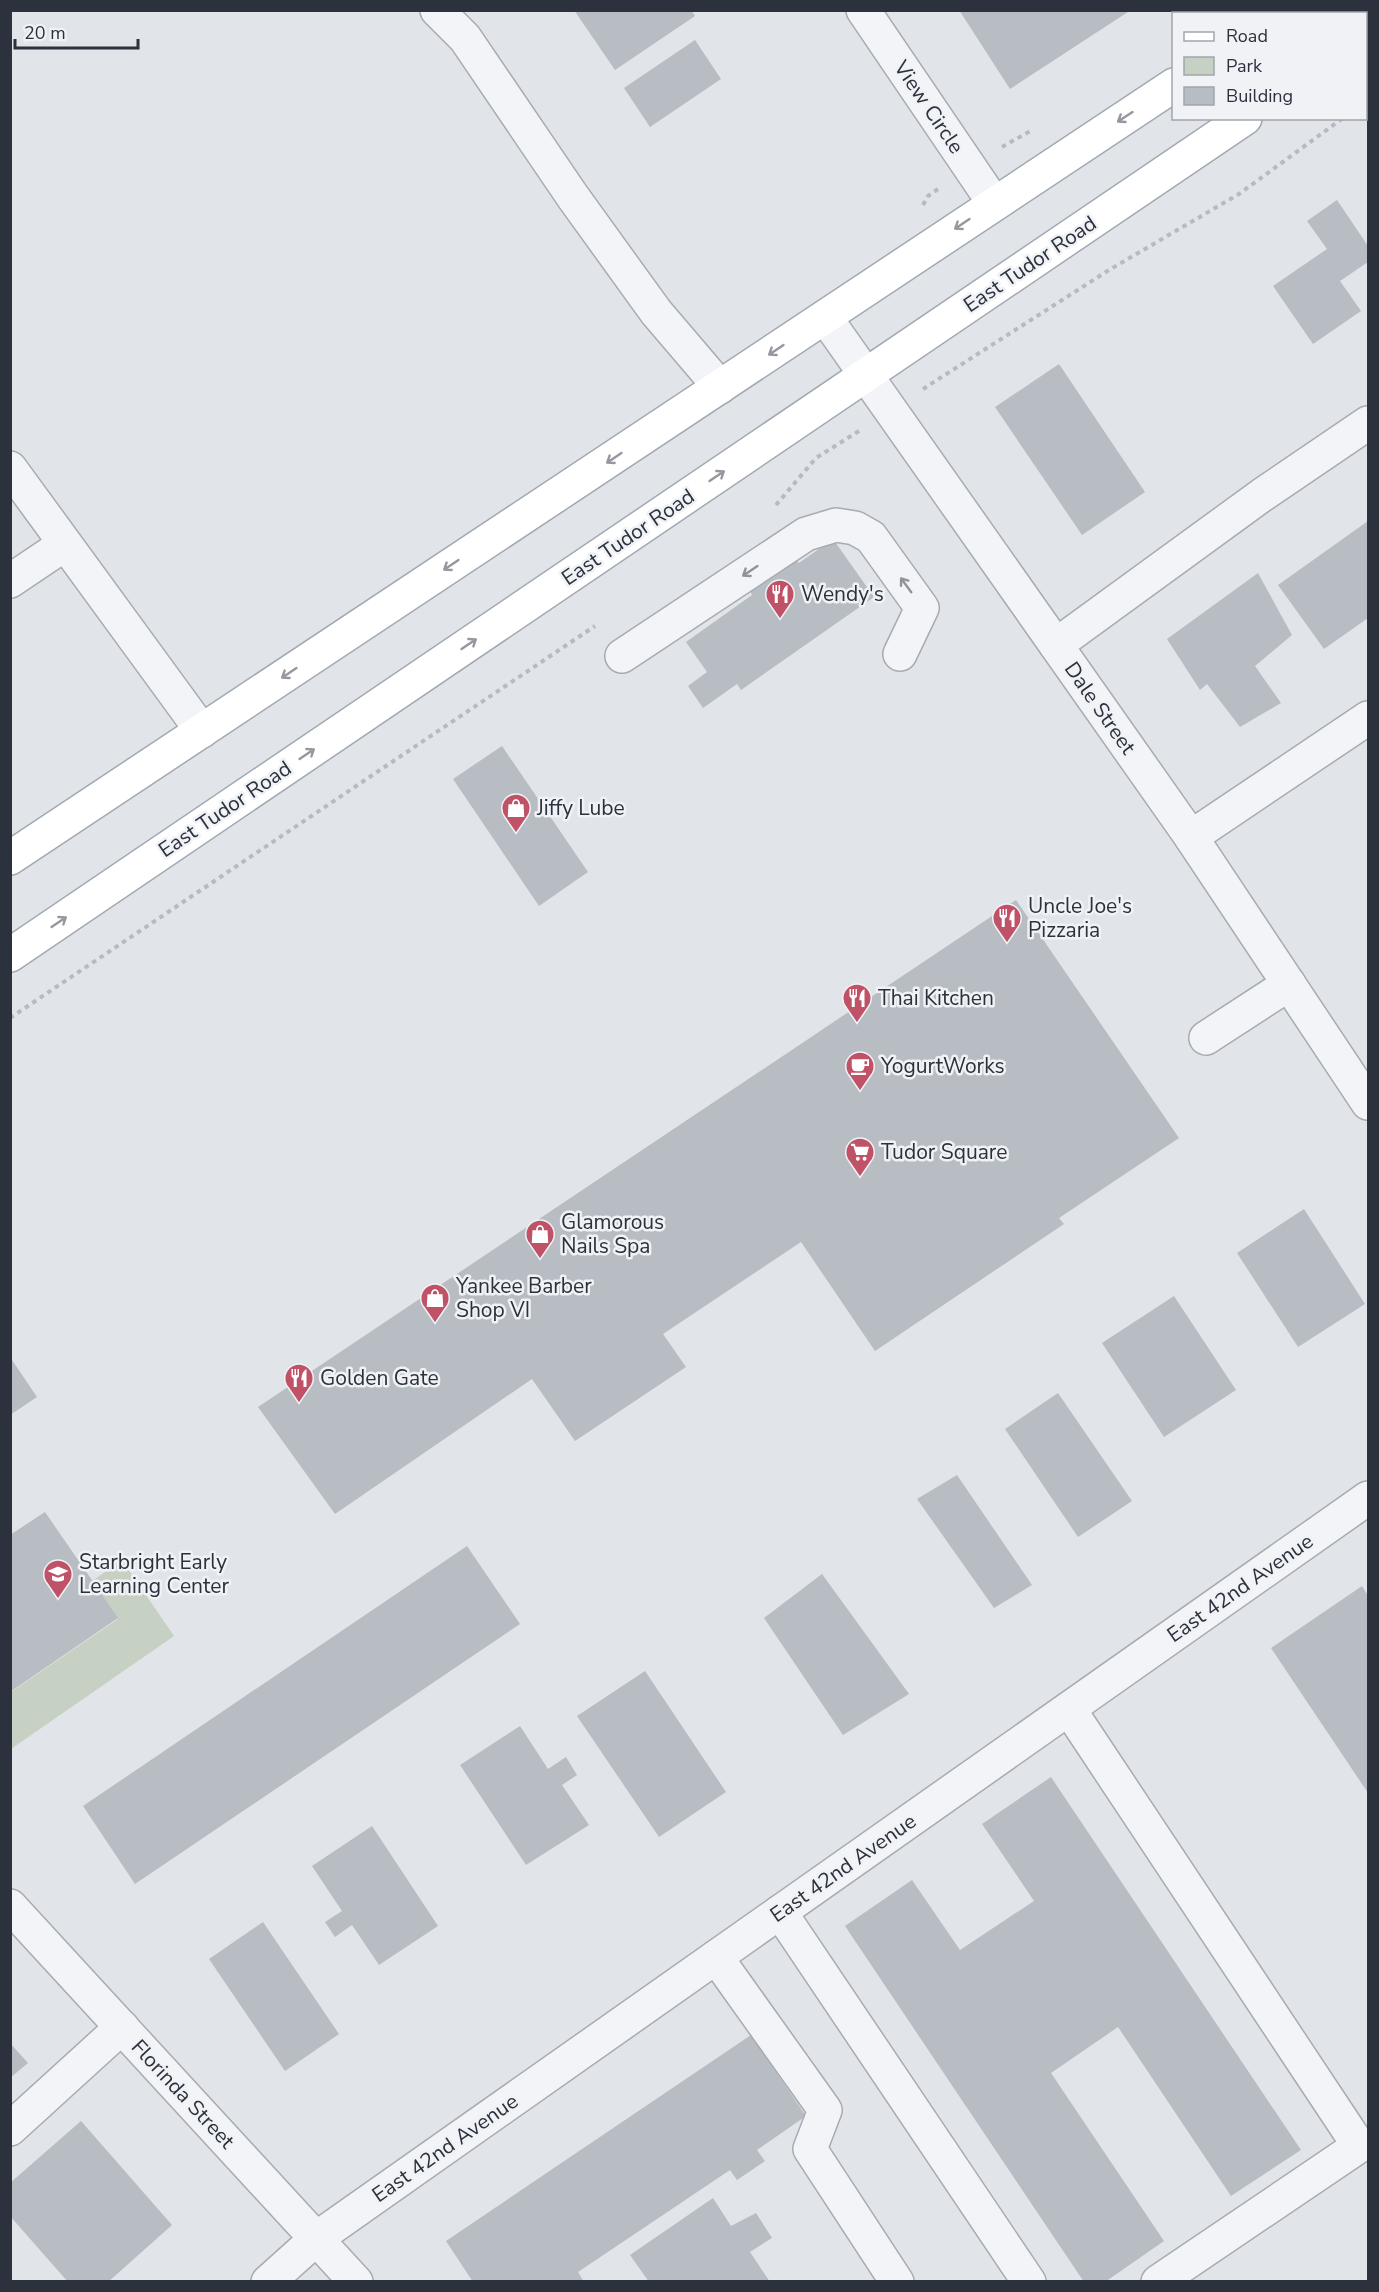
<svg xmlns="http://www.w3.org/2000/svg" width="1379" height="2292" font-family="'Nunito Sans',sans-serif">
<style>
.green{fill:#c7d1c3}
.building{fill:#b8bdc4}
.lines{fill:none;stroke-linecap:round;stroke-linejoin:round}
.minor-casing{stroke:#a7abb2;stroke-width:36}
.major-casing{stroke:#a1a9b2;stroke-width:36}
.path{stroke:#b7bac0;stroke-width:4;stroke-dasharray:4.5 4.5;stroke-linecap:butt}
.minor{stroke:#f3f4f7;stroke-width:33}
.major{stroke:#fff;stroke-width:33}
.oneway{stroke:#95989e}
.oneway2{stroke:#8f939a}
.labels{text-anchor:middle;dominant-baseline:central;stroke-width:5;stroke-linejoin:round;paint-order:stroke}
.street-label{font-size:21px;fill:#2b323e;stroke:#f0f2f5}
.poi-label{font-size:21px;fill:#2b323e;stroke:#f0f2f5;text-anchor:start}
</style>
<rect width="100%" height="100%" fill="#e1e4e8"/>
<!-- green -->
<polygon class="green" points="122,1560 174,1636 11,1749 11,1692 118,1619 92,1581"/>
<!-- building -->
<g class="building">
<polygon points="574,10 691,10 695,16 615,70"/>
<polygon points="959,10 1131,10 1010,89"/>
<polygon points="695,40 721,79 650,127 624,88"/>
<polygon points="1337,200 1368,246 1368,262 1340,281 1361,311 1313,344 1273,286 1327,249 1307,221"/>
<polygon points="1059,364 1145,492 1082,535 995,407"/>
<polygon points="1368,521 1368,618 1324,649 1278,585"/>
<polygon points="833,539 874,597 741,690 737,684 703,708 688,686 707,672 686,642 752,595 749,589 794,557 799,563"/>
<polygon points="1258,573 1292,635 1255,666 1281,703 1240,727 1207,684 1200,690 1167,639"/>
<polygon points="502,746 588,872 539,906 453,779"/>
<polygon points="1016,900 1179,1138 1059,1218 1064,1224 875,1351 801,1242 663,1334 686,1367 575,1441 532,1379 335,1514 258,1407"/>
<polygon points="1304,1209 1365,1304 1298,1347 1237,1253"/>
<polygon points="1174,1296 1236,1390 1164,1437 1102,1343"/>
<polygon points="10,1357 37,1397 10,1415"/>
<polygon points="1058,1393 1132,1501 1078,1537 1005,1429"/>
<polygon points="957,1475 1032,1585 994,1608 917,1499"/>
<polygon points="45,1512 118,1618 10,1692 10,1535"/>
<polygon points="467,1546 520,1624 135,1884 83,1806"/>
<polygon points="822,1574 909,1694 843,1735 764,1618"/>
<polygon points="1362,1586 1368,1596 1368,1793 1271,1648"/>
<polygon points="645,1671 726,1792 659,1837 577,1716"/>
<polygon points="520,1726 548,1769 566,1757 577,1775 562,1785 589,1825 526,1865 460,1765"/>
<polygon points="1051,1777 1301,2150 1231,2196 1118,2027 1051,2073 1164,2241 1105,2282 1084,2282 845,1926 912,1880 960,1950 1034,1901 982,1824"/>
<polygon points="372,1826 438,1926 379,1965 352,1925 335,1937 325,1922 342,1911 312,1866"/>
<polygon points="263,1922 339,2034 285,2071 209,1959"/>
<polygon points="751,2035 806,2116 757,2150 765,2161 737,2180 730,2170 578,2272 584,2282 473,2282 446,2241"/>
<polygon points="10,2043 28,2063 10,2078"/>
<polygon points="81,2121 172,2225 108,2282 68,2282 10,2216 10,2183"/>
<polygon points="713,2198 731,2226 756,2213 772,2238 750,2252 770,2282 649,2282 630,2255"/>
</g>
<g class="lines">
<!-- minor casing -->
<g class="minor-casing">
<g id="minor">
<polyline points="437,10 465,38 573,197 656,312 720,387"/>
<polyline points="863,10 994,203"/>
<polyline points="825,317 1191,837 1368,1103"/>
<polyline points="10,468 202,731"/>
<polyline points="10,581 65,544"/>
<polyline points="1056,645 1262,495 1368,423"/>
<polyline points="622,656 806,534 836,525 855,528 871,537 922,608 900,654"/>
<polyline points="1191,837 1368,718"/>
<polyline points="1206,1038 1289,984"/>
<polyline points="1069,1709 1359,2146 1158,2282"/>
<polyline points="10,1906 356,2282"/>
<polyline points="780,1912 1029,2282"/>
<polyline points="716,1957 825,2110 810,2149 897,2282"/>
<polyline points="10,2129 122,2027"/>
<polyline points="268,2282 317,2238 1368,1498"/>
</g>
</g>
<!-- major casing -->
<g class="major-casing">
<g id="major">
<polyline points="1281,14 1285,10"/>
<polyline points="1366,37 1368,35"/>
<polyline points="10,858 1174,85"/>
<polyline points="10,955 1245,118"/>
</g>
</g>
<!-- path -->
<g class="path">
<polyline points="1221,14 1226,10"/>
<polyline points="1366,101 1368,98"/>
<polyline points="1002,147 1032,130"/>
<polyline points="923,205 928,196 938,189"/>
<polyline points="923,389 1109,270 1239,194 1343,118"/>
<polyline points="776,505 816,458 859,431"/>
<polyline points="10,1018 595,626"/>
</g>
<!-- minor -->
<use href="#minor" class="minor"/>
<!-- major -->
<use href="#major" class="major"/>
</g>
<!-- one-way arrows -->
<defs><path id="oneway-shaft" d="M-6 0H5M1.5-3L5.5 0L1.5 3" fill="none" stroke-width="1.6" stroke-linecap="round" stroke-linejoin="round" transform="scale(1.5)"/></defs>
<g class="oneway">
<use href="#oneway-shaft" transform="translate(1125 117) rotate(147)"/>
<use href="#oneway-shaft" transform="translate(962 224) rotate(146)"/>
<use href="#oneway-shaft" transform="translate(776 350) rotate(146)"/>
<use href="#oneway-shaft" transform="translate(614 458) rotate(146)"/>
<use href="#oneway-shaft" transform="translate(717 476) rotate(-34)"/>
<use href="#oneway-shaft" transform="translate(451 565) rotate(146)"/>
<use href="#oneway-shaft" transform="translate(469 644) rotate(-34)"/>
<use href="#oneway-shaft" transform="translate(289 673) rotate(146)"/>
<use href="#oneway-shaft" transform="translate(307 754) rotate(-34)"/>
<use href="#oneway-shaft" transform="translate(59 922) rotate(-34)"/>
</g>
<g class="oneway2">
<use href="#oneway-shaft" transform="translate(750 571) rotate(146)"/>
<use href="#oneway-shaft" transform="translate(906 585) rotate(-126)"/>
</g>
<!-- icons -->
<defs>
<g id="restaurant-pin" transform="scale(1.5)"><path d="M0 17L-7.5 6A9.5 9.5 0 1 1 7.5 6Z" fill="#c05268" stroke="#f0f2f5"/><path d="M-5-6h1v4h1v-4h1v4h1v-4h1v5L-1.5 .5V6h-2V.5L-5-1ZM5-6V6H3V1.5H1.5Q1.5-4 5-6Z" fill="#fff"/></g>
<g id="shop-pin" transform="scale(1.5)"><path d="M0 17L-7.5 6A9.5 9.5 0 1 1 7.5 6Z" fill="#c05268" stroke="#f0f2f5"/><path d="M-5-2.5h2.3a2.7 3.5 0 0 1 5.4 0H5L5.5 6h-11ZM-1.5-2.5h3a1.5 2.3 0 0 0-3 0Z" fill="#fff"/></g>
<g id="cafe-pin" transform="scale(1.5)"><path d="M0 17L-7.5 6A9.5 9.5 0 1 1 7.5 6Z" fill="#c05268" stroke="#f0f2f5"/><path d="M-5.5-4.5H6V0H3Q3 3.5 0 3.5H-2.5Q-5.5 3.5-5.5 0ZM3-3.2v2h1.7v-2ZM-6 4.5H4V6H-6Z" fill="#fff"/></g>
<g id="supermarket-pin" transform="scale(1.5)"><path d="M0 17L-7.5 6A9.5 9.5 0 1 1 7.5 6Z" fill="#c05268" stroke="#f0f2f5"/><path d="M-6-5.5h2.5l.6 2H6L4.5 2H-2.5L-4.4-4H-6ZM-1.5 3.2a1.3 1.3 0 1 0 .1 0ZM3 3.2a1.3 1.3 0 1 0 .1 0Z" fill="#fff"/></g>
<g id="school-pin" transform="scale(1.5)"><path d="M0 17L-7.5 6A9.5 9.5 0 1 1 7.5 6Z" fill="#c05268" stroke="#f0f2f5"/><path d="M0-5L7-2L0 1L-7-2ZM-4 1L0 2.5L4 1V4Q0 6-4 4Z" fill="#fff"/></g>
</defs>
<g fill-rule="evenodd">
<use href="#restaurant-pin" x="780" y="594"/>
<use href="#shop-pin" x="516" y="808"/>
<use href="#restaurant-pin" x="1007" y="918"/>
<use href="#restaurant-pin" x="857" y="998"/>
<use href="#cafe-pin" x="860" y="1066"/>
<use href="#supermarket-pin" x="860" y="1152"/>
<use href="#shop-pin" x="540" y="1234"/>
<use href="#shop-pin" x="435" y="1298"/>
<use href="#restaurant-pin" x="299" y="1378"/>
<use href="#school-pin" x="58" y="1574"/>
</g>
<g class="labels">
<!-- street labels -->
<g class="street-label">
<text transform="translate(929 107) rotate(56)">View Circle</text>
<text transform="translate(1030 264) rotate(-34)">East Tudor Road</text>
<text transform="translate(628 537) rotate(-34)">East Tudor Road</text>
<text transform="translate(1100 708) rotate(55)">Dale Street</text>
<text transform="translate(225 809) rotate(-34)">East Tudor Road</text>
<text transform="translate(1240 1588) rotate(-35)">East 42nd Avenue</text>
<text transform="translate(843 1868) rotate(-35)">East 42nd Avenue</text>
<text transform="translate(183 2094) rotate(47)">Florinda Street</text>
<text transform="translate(445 2148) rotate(-35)">East 42nd Avenue</text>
</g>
<!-- poi labels -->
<g class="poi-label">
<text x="801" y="594">Wendy's</text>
<text x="537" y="808">Jiffy Lube</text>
<text x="1028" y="906">Uncle Joe's<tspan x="1028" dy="24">Pizzaria</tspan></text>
<text x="878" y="998">Thai Kitchen</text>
<text x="881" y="1066">YogurtWorks</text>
<text x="881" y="1152">Tudor Square</text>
<text x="561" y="1222">Glamorous<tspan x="561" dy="24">Nails Spa</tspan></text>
<text x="456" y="1286">Yankee Barber<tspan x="456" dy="24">Shop VI</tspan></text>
<text x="320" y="1378">Golden Gate</text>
<text x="79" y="1562">Starbright Early<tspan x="79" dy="24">Learning Center</tspan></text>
</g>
</g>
<!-- border -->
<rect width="1379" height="2292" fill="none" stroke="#2b323e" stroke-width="24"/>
<!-- legend -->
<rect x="1172" y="12" width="195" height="108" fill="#f0f2f5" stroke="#a1a5ac" stroke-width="1.5"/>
<rect x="1184" y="32" width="30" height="9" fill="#ffffff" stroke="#a1a5ac" stroke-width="1.5"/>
<text x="1226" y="42" font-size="18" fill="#2b323e">Road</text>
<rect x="1184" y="57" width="30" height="18" fill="#c7d1c3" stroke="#a1a5ac" stroke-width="1.5"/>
<text x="1226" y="72" font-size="18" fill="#2b323e">Park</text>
<rect x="1184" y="87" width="30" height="18" fill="#b8bdc4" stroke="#a1a5ac" stroke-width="1.5"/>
<text x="1226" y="102" font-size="18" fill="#2b323e">Building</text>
<!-- scale -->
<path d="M15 39v9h123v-9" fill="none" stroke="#2b323e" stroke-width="3"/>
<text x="24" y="39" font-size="18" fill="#2b323e" stroke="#f0f2f5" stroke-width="4.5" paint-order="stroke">20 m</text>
</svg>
